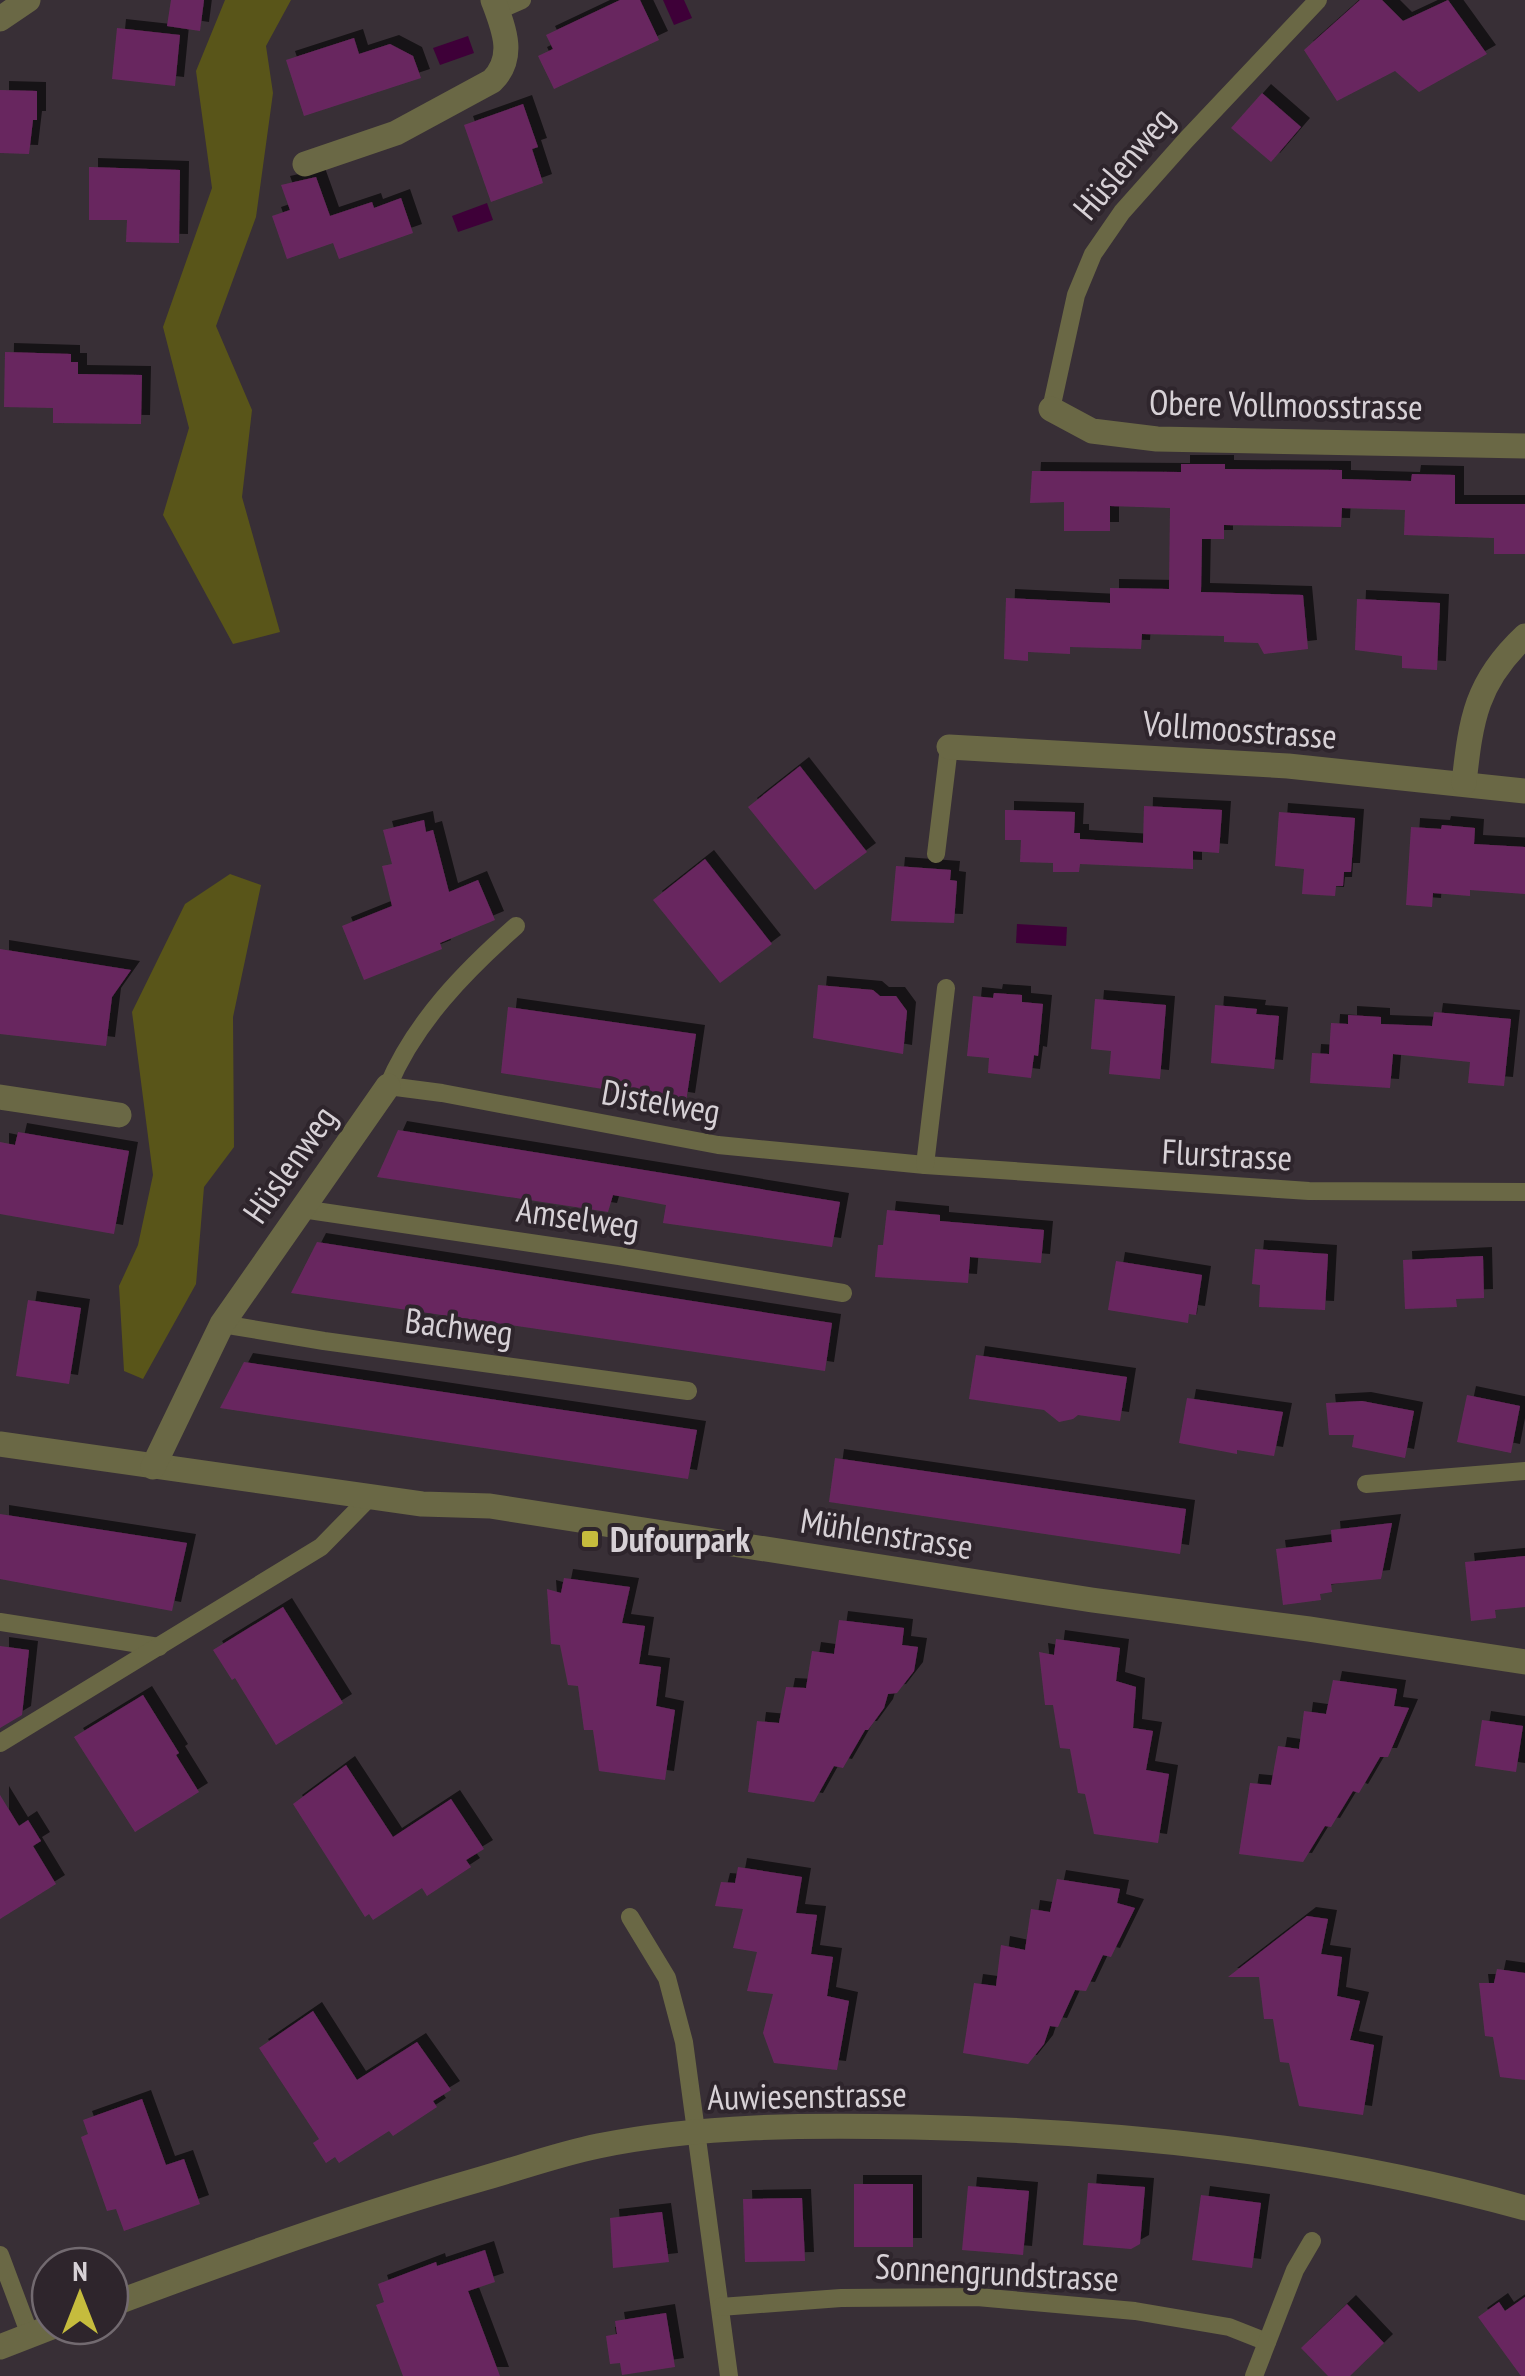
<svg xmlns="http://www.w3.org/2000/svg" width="1525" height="2376" font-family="'PT Sans Narrow',sans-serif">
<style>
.green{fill:#595519}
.water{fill:#3e0038}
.building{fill:#68285f;filter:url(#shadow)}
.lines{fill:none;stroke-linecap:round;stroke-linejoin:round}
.lane{stroke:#6a6845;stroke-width:18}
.street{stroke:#6a6845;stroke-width:25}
.poi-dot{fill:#c5bc3d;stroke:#2e252c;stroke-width:4}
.labels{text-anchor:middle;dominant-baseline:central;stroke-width:8;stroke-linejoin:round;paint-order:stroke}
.street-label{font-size:35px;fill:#d7d1d6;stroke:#2e252c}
.poi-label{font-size:35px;font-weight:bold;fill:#d7d1d6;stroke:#2e252c;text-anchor:start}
</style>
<defs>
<filter id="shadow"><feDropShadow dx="9" dy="-9" stdDeviation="0" flood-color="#0009"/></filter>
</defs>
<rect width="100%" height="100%" fill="#382f36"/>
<!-- green -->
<g class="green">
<polygon points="225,0 291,0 266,46 273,93 256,217 216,326 252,410 242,497 280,632 233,644 163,515 189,428 163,327 212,188 196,71"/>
<polygon points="230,874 261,885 233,1017 234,1147 204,1187 196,1284 143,1379 124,1371 119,1286 138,1245 153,1175 132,1012 185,904"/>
</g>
<!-- water -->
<g class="water">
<polygon points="663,0 684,0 692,18 674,25"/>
<polygon points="468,36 474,53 440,65 433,48"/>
<polygon points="487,203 493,220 458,232 452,216"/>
<polygon points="1017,924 1067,927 1066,946 1016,943"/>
</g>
<!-- building -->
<g class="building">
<polygon points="171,0 204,0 200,31 167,26"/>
<polygon points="620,0 640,0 659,40 554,89 538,56 553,49 546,35"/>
<polygon points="1360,0 1382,0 1403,21 1448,0 1487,54 1419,92 1395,71 1337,101 1304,50"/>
<polygon points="117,28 180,35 175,86 112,79"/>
<polygon points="354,38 359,54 390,44 413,56 421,78 304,116 286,60"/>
<polygon points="0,90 37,91 37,120 33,120 29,154 0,153"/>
<polygon points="1262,93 1301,127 1271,162 1231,128"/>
<polygon points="523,104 538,147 532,149 543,183 491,202 464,125"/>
<polygon points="89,167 180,170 179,243 126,242 127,220 89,220"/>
<polygon points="316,177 330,216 372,202 374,208 401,198 413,233 339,259 333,243 287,259 272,216 290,210 281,185"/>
<polygon points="5,352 71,354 71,362 78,362 78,374 142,375 141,424 53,423 53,408 4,407"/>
<polygon points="1181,464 1225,464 1225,469 1342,470 1342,479 1411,481 1412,474 1455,475 1455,504 1525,504 1525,554 1494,554 1494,538 1404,535 1405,510 1342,508 1341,527 1224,525 1224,539 1202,539 1201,592 1303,595 1308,649 1264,654 1258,643 1224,642 1224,636 1142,634 1141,649 1070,647 1070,654 1028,652 1028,661 1004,659 1006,598 1110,603 1110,588 1169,589 1170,508 1110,506 1110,531 1064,531 1064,502 1030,503 1032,471 1181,472"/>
<polygon points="1357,599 1440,603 1437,670 1402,668 1402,656 1355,650"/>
<polygon points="800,766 867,852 815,890 748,807"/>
<polygon points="1144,806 1222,810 1219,853 1193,851 1193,869 1080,864 1079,872 1053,872 1053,863 1020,862 1021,840 1005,840 1005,810 1075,812 1074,833 1080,833 1080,839 1143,843"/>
<polygon points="1279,812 1355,818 1351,872 1344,872 1343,886 1336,886 1335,896 1302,894 1304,869 1275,866"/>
<polygon points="424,820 426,832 433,830 449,892 478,880 495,920 440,943 442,949 364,980 342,926 392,906 382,866 392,864 383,830"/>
<polygon points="1442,825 1475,828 1474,844 1525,847 1525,894 1470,890 1470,896 1433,893 1432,907 1406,905 1411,827 1441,829"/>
<polygon points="705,859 772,944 720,983 653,900"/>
<polygon points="896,866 951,870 950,880 957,881 954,923 891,921"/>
<polygon points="0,949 131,970 112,997 106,1046 0,1034"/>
<polygon points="818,985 873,990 880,996 896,996 907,1011 903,1054 813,1038"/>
<polygon points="994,993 1022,995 1022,1002 1043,1004 1038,1056 1034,1055 1031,1078 988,1073 989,1058 967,1056 973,996 993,998"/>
<polygon points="1095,999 1166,1005 1160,1079 1109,1074 1111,1051 1091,1049"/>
<polygon points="1215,1005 1257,1009 1256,1014 1279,1016 1274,1069 1211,1063"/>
<polygon points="508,1007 696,1034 686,1102 501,1073"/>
<polygon points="1434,1012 1511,1019 1504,1086 1468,1083 1470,1062 1393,1054 1390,1088 1310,1083 1312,1053 1329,1054 1331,1023 1348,1024 1348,1015 1381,1017 1381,1024 1432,1026"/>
<polygon points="398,1130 840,1202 832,1247 663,1223 666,1205 613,1195 608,1212 377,1177"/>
<polygon points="18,1132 129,1151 114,1234 0,1214 0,1142 15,1145"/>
<polygon points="887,1210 940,1215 940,1221 1044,1230 1041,1263 970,1257 968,1283 875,1277 878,1245 883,1245"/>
<polygon points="317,1242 832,1323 825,1371 291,1293"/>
<polygon points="1255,1249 1328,1254 1325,1310 1259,1307 1260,1285 1252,1284"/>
<polygon points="1483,1256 1484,1298 1456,1299 1457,1307 1405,1309 1403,1260"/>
<polygon points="1116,1261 1202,1275 1196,1315 1189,1314 1188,1323 1108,1310"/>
<polygon points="28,1300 81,1308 69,1384 16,1376"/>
<polygon points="976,1355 1127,1377 1120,1421 1078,1415 1073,1419 1059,1422 1044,1410 969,1399"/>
<polygon points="244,1362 697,1430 688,1479 220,1408"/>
<polygon points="1467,1395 1520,1406 1511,1453 1457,1442"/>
<polygon points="1187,1398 1283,1412 1274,1456 1237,1450 1237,1454 1179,1443"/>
<polygon points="1362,1401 1414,1411 1405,1458 1352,1447 1354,1435 1329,1435 1326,1403"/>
<polygon points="835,1458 1186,1509 1180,1554 829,1502"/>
<polygon points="0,1514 187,1543 172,1611 0,1579"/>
<polygon points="1392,1523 1381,1579 1331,1584 1332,1592 1320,1594 1321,1600 1283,1605 1276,1549 1332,1542 1331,1530"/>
<polygon points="1525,1556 1525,1607 1495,1610 1496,1618 1471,1621 1465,1562"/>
<polygon points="564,1578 630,1587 622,1623 645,1626 639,1664 661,1667 656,1706 675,1710 665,1780 599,1771 593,1730 584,1730 578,1686 568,1685 560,1645 551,1644 547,1589 561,1593"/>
<polygon points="283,1607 343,1703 276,1745 235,1678 232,1680 213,1650"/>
<polygon points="839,1620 904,1628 902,1645 918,1647 914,1671 897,1693 888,1694 884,1708 868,1730 865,1730 843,1768 834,1766 814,1802 748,1792 757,1721 779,1723 786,1687 806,1688 812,1651 834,1654"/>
<polygon points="1056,1639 1120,1648 1116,1681 1136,1687 1133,1728 1153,1731 1146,1770 1169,1774 1158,1843 1094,1834 1085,1794 1078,1793 1070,1749 1060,1748 1053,1705 1045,1705 1039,1652 1054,1655"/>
<polygon points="0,1646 29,1650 22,1715 0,1728"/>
<polygon points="1333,1680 1397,1689 1394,1706 1409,1708 1388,1757 1380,1757 1359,1793 1353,1791 1331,1827 1325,1826 1303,1862 1239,1854 1250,1783 1271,1785 1278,1746 1299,1749 1304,1711 1326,1714"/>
<polygon points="143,1695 179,1753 176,1755 199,1792 135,1832 74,1737"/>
<polygon points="1482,1720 1523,1726 1516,1772 1475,1766"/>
<polygon points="346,1765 393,1837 451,1799 484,1849 466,1860 471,1867 427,1896 422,1888 373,1920 369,1914 365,1917 293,1804"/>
<polygon points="0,1795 19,1826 28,1820 41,1841 33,1846 56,1884 0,1919"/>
<polygon points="738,1867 802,1877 796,1913 817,1915 811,1954 833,1957 827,1996 849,2001 837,2070 774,2063 763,2033 773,1994 747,1991 757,1952 733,1948 743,1909 715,1906 721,1882 735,1883"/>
<polygon points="1057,1879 1120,1889 1117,1903 1135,1908 1111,1957 1103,1955 1086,1991 1075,1990 1058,2027 1050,2026 1044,2044 1028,2064 963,2053 974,1983 996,1986 1001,1945 1025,1950 1031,1909 1050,1912"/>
<polygon points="1307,1916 1328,1919 1321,1954 1342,1957 1337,1996 1360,2001 1350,2040 1374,2045 1363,2115 1299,2106 1289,2063 1280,2062 1273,2019 1264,2019 1259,1977 1228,1977"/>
<polygon points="1497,1969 1525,1973 1525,2080 1500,2077 1493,2037 1485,2036 1479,1983 1494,1983"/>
<polygon points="313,2011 357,2080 417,2042 451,2090 433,2101 437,2107 393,2136 389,2131 339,2163 335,2157 326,2163 313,2143 319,2139 259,2048"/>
<polygon points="142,2099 166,2165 184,2159 200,2204 124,2231 116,2209 107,2211 81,2137 88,2134 83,2120"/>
<polygon points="1088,2183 1145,2187 1140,2244 1131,2249 1083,2245"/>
<rect x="854" y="2184" width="59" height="63"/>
<polygon points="968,2186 1029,2191 1023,2255 962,2250"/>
<polygon points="1201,2195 1261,2203 1252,2268 1192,2260"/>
<polygon points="802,2198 805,2261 745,2262 743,2199"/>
<polygon points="662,2212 669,2262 613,2268 610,2218"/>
<polygon points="485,2250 495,2282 468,2291 500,2376 403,2376 376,2305 384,2302 378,2284 436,2262 437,2266"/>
<polygon points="1525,2297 1525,2376 1521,2376 1478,2317 1499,2302 1505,2311"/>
<polygon points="1347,2304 1384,2343 1350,2376 1328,2376 1301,2348"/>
<polygon points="666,2313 675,2367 622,2375 620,2363 610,2364 606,2336 617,2334 615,2321"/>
</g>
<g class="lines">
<!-- lane -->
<g class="lane">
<polyline points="497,11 522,0"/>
<polyline points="1051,409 1076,295 1093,254 1122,212 1186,140 1318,0"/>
<polyline points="936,854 949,747"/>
<path d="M516,926c-51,45 -101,96 -128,160l54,7 276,52 207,20 384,26 216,1"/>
<polyline points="925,1165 946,988"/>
<polyline points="302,1209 619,1256 843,1293"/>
<polyline points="222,1324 324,1341 688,1391"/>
<polyline points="1366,1484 1525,1471"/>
<polyline points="0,1622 159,1647"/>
<polyline points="0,1743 321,1547 370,1497"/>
<polyline points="630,1917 667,1978 684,2042 729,2376"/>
<polyline points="0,2255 30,2335"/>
<polyline points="720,2307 841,2298 977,2297 1135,2311 1229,2327 1267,2342"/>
<polyline points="1254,2376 1295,2270 1312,2241"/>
</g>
<!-- street -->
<g class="street">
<polyline points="0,19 28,0"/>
<path d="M305,164l91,-31 96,-52c24,-24 12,-52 1,-81"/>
<polyline points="1051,409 1092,431 1157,439 1525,446"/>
<polyline points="949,747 1288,766 1525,791"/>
<path d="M1464,783c7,-64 12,-101 61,-147"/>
<polyline points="0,1097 119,1115"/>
<polyline points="0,1444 422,1504 490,1506 1092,1600 1309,1629 1525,1662"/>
<polyline points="153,1467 222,1324 388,1086"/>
<path d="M110,2305c123,-46 245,-90 371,-126 39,-11 78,-25 117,-33 103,-21 210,-21 315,-19 208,4 412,25 612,81"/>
<polyline points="0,2347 54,2326"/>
</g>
</g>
<!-- markers -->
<rect class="poi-dot" x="580" y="1529" width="20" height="20" rx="5"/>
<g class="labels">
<!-- street labels -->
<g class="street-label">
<text transform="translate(1123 163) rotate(-50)">Hüslenweg</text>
<text transform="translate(1286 404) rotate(1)">Obere Vollmoosstrasse</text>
<text transform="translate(1240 729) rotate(4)">Vollmoosstrasse</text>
<text transform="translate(661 1101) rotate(10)">Distelweg</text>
<text transform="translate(1227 1154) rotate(3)">Flurstrasse</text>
<text transform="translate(289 1164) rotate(-55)">Hüslenweg</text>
<text transform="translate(578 1217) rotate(8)">Amselweg</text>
<text transform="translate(459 1326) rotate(7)">Bachweg</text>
<text transform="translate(887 1533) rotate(9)">Mühlenstrasse</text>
<text transform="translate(807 2095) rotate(-1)">Auwiesenstrasse</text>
<text transform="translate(997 2272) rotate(3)">Sonnengrundstrasse</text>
</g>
<!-- poi labels -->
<g class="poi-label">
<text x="610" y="1539">Dufourpark</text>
</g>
</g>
<!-- north arrow -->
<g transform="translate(80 2296)"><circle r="48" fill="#2e252c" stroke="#726a70" stroke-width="2.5"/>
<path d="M0-8L18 38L0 25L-18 38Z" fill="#c5bc3d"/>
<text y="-15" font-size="28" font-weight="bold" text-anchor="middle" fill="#d7d1d6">N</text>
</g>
</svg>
